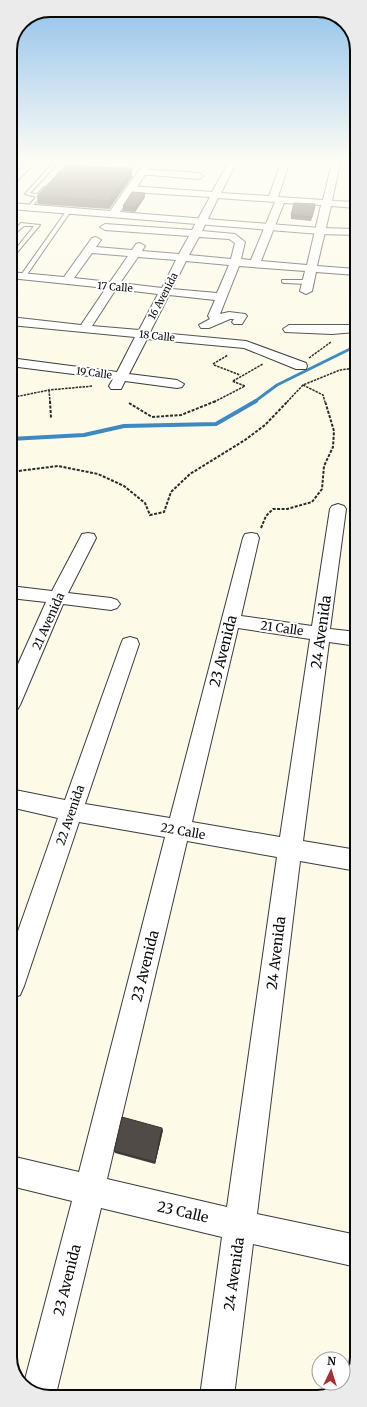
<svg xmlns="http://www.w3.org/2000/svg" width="367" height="1407" font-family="Merriweather,serif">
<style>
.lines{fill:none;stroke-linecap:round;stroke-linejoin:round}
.stream-far1{stroke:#3e89c1;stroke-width:3}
.stream{stroke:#3e89c1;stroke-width:4}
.service-casing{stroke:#3c3c3c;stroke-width:2}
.minor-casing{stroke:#3c3c3c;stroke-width:2}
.tertiary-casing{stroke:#3c3c3c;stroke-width:2}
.path-far1{stroke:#2b2b2b;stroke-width:1.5;stroke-dasharray:2.5 1;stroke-linecap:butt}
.path{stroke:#2b2b2b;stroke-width:2;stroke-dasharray:3 1.5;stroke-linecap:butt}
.service{fill:#fff;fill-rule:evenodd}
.minor{fill:#fff;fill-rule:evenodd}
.tertiary{fill:#fff;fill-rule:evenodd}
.wall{fill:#46403d}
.shaded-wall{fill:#393432}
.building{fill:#514b47;stroke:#393432}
.labels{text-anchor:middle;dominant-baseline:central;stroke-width:4;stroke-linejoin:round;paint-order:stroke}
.far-street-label{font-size:10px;fill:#090909;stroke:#fff}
.street-label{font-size:12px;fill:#090909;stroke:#fff}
.near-street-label{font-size:14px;fill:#090909;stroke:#fff}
.rim{fill:none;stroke:#090909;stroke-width:2}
</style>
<rect width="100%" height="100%" fill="#fdfae8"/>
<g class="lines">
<!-- stream-far1 -->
<polyline class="stream-far1" points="254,402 277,385 356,346"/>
<!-- stream -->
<polyline class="stream" points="10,439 84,435 124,426 216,424 256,401"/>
<!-- service casing -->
<g class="service-casing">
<g id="service">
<polygon points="53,163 58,163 30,193 38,194 44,187 48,188 31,208 27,208 36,197 25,194"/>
<polygon points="95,163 99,163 95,168 93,167"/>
<polygon points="132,163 136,163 131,170 114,169 128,168"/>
<polygon points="171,163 191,163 191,164 189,165"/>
<polygon points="67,210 71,211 26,276 22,276 21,275"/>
<polygon points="21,223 40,225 10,261 10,256 34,226 24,226 10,238 10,234"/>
<polygon points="282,280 308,280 311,282 308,284 284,283 282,282"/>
</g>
</g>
<!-- minor casing -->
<g class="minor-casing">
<g id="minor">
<polygon points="26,163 35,163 13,185 10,186 10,178"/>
<path d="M228,163h8l-15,30 48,3 12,-33h8l-11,34 45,3 9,-37h8l-8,38 24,1v6l-25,-2 -14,60 39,3v6l-40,-3 -4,19 -6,3 -6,-3 5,-20 -66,-5 -19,48 9,-2 16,2 2,2 -5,8h-8l-2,-2 2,-3h-4l-21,9h-8l-2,-3 11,-6 -2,-3 7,-16 -46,-5 -19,37 96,9 60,22 1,3 -1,3h-10l-52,-21 -97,-9 -18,35 48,6 7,4 -2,3 -5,1 -52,-7 -4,8h-10l-2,-3 4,-7 -103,-13v-8l107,14 18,-35 -125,-12v-8l71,8 25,-37 -96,-10v-6l54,5 28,-39 4,-1 5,3 -5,7 36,3 4,-6 4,-1 5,3 -3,5 37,3 10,-18 -84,-6 -5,-3 5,-3 87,6 18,-33 -79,-5 -4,-3 4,-3 81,6zM218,198l57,4 -24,58 -10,-1 4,-17 -10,-8 -33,-3zM284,203l37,2 -14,60 -46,-4zM199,237l30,2 6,4 -4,16 -42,-4zM92,253l36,3 -18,26 -36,-4zM138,257l38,3 -14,28 -42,-5zM186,261l43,4 -12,28 -45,-4zM116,289l42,5 -19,36 -47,-4z"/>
<polygon points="142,169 199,173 203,176 199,179 139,174 138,172"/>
<polygon points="289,325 356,325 356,332 332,334 285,332 283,329"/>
<path d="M338,504l6,2 2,3 -16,120 27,3v14l-28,-4 -26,199 54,9v21l-57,-10 -43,353 100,21v32l-104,-23 -19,152h-34l22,-159 -121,-29 -45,186 -1,3h-10l-22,-10 49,-186 -61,-15v-30l68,16 86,-335 -86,-15 -55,164 -4,9 -9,4v-48l47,-133 -48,-11v-18l55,11 56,-156 2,-5 7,-2 7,2 2,5 -54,160 85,14 73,-280 2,-4 6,-1 6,1 2,4 -18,78 71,10 18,-117 2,-3zM238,628l72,11 -30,198 -88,-15zM187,841l90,16 -50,350 -120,-28z"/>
<polygon points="88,533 94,534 96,538 68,593 111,598 117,600 120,604 117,608 111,610 63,604 20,705 17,710 10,713 10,682 46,602 10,598 10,586 52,591 80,538 82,534"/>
</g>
</g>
<!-- tertiary casing -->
<g class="tertiary-casing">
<polygon id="tertiary" points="144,163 153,163 120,212 320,228 356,229 356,235 320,234 10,209 10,203 110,211"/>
</g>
<!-- path-far1 -->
<g class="path-far1">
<polyline points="309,358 331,342"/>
<polyline points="213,364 228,355"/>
<polyline points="214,365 240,375"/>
<polyline points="233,381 263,364"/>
<polyline points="303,385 323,395 325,402"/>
<polyline points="49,390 50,402"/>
<polyline points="12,397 13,402"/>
<polyline points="10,398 49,390 93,386"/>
<polyline points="214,402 245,386 232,381"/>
<polyline points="287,402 303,385 340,370 356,368"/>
</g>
<!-- path -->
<g class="path">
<polyline points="13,401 17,419"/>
<polyline points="50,401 51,418"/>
<polyline points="129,403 152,417 181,415 216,401"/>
<polyline points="10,472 58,466 98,474 124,486 145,503 150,515 164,512 171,492 190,474 245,440 265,425 288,401"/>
<polyline points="261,528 266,516 273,509 287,509 312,502 322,489 324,466 333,447 334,431 325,401"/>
</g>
<!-- service -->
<use href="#service" class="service"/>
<!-- minor -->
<use href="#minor" class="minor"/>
<!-- tertiary -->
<use href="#tertiary" class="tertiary"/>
</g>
<!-- wall -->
<g class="wall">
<polygon points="132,169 132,177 109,209 38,204 37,196"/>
<polygon points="145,193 145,197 135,212 123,211 123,206"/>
<polygon points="315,204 315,208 311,221 291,219 291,215"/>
<polygon points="163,1130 155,1164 115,1153 114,1151"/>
</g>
<!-- shaded-wall -->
<g class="shaded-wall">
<polygon points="132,169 132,177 109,209 109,201"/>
<polygon points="145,193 145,197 135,212 135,207"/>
<polygon points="315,204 315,208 311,221 312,217"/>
<polygon points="162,1128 163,1130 155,1164 155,1162"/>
</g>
<!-- building -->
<g class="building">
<polygon points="66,165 132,169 109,201 37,196"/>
<polygon points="132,192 145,193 135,207 123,206"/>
<polygon points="294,203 315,204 312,217 291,215"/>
<polygon points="122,1117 162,1128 155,1162 114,1151"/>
</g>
<!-- sky -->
<linearGradient id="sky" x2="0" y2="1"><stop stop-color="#92c2eb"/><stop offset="0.45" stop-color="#fefdf5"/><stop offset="1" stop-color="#fefdf5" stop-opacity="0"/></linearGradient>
<rect width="367" height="360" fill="url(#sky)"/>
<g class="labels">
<!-- far-street labels -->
<g class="far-street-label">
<text transform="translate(115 287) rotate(5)">17 Calle</text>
<text transform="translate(163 296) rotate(-62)">16 Avenida</text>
<text transform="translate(157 336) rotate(6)">18 Calle</text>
<text transform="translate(94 373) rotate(7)">19 Calle</text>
</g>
<!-- street labels -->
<g class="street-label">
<text transform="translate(48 621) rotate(-66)">21 Avenida</text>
<text transform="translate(282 628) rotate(8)">21 Calle</text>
<text transform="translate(70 815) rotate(-71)">22 Avenida</text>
<text transform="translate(183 831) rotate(10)">22 Calle</text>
</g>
<!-- near-street labels -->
<g class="near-street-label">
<text transform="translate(321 632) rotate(-82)">24 Avenida</text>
<text transform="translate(223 651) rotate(-76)">23 Avenida</text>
<text transform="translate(276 953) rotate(-83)">24 Avenida</text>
<text transform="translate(145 966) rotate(-76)">23 Avenida</text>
<text transform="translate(183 1212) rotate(13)">23 Calle</text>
<text transform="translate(234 1274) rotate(-82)">24 Avenida</text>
<text transform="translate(67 1280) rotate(-76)">23 Avenida</text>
</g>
</g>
<!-- crop -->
<path d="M0 0H367V1407H0ZM50 17H317A33 33 0 0 1 350 50V1357A33 33 0 0 1 317 1390H50A33 33 0 0 1 17 1357V50A33 33 0 0 1 50 17Z" fill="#ebebeb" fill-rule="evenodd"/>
<path class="rim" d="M50 17H317A33 33 0 0 1 350 50V1357A33 33 0 0 1 317 1390H50A33 33 0 0 1 17 1357V50A33 33 0 0 1 50 17Z"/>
<!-- north arrow -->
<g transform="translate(331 1371) rotate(4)"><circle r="19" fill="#ffffff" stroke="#9d9d9d"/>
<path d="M0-3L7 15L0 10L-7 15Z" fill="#ad2e30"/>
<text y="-6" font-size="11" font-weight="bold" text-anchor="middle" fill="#090909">N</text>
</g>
</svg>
